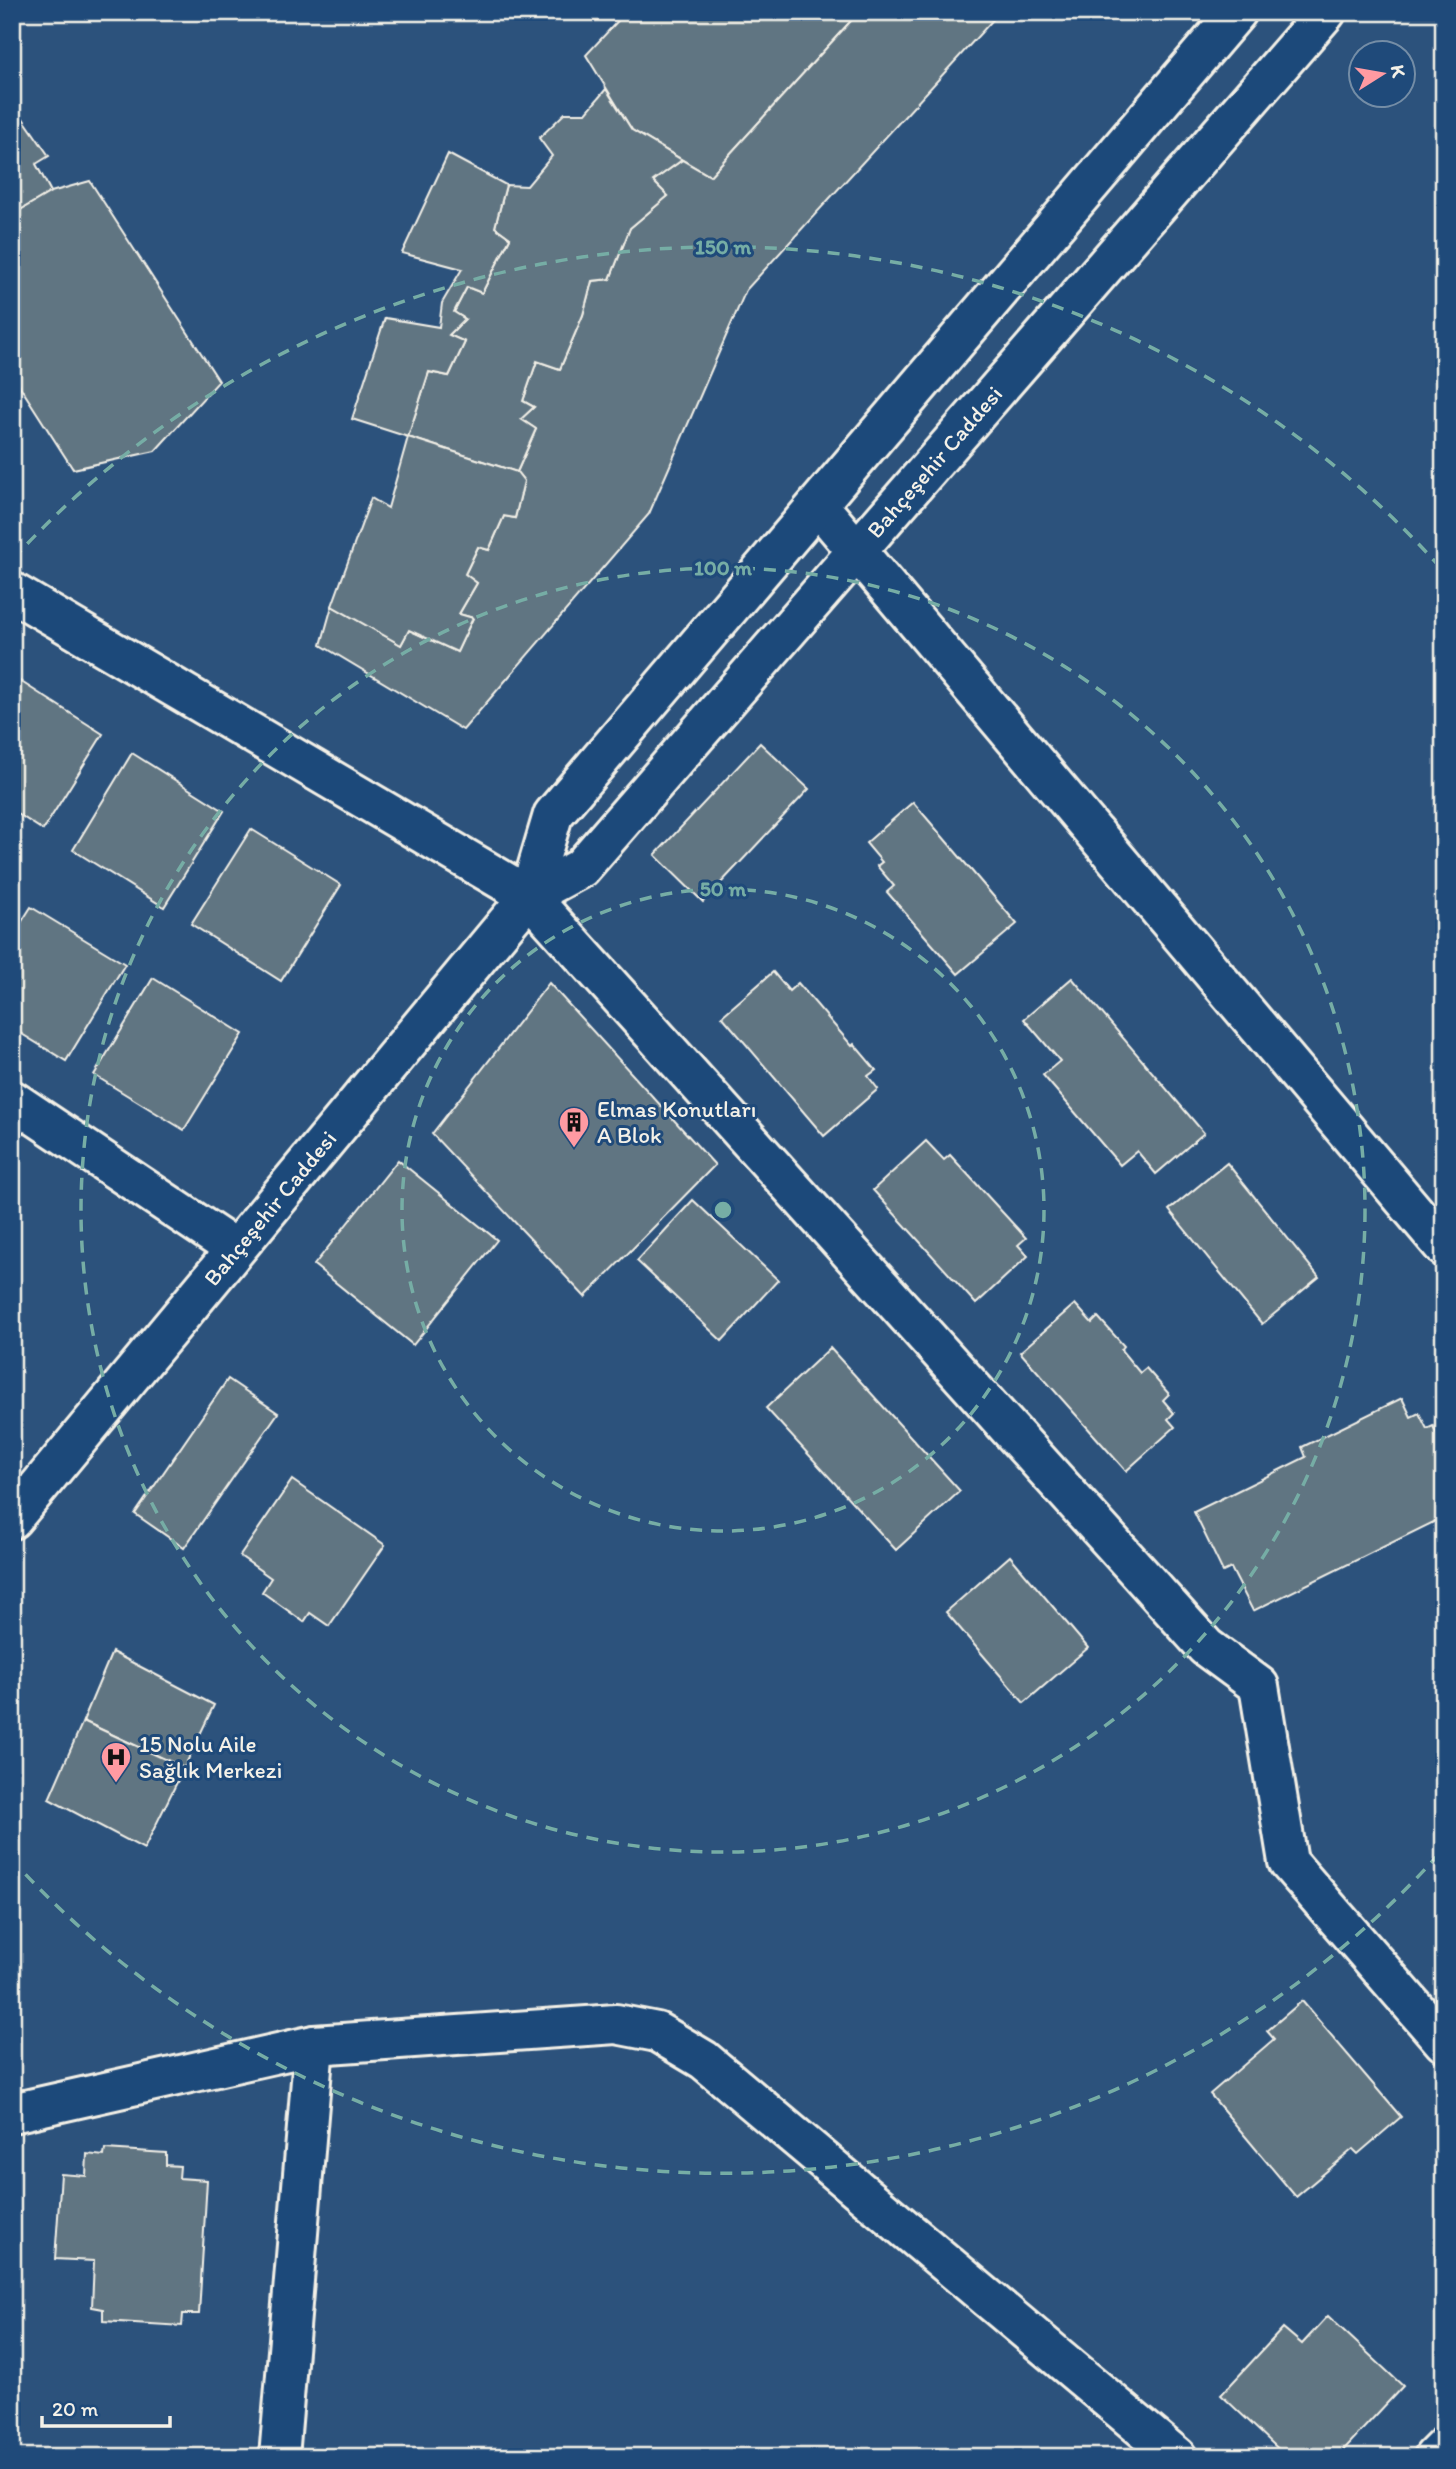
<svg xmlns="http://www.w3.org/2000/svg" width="1456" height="2469" font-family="Itim,sans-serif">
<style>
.building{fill:#607482;stroke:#f4f1e8;stroke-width:2}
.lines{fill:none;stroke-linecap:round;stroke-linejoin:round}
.minor-casing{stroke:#f4f1e8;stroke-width:44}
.minor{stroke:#1f4a7a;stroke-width:38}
.ring{fill:none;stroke:#76ada5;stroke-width:3.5;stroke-dasharray:12 9}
.labels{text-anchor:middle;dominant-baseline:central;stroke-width:6;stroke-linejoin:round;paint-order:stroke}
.street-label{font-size:23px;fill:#f4f1e8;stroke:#1f4a7a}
.poi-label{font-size:23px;fill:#f4f1e8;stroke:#1f4a7a;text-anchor:start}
.centre{fill:#76ada5;stroke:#1f4a7a;stroke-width:3.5}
.ring-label{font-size:21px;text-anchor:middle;font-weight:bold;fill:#76ada5;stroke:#1f4a7a;stroke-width:6;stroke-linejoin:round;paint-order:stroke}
</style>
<rect width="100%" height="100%" fill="#2c527c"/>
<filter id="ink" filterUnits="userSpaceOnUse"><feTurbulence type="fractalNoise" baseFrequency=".0143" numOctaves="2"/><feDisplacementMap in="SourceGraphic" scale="14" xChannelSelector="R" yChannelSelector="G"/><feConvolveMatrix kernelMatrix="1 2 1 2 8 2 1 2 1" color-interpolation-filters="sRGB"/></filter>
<g filter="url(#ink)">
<!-- building -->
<g class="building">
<polygon points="626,12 859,12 710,176 632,130 586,55"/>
<polygon points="859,12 1000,12 746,290 649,514 463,730 321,645 332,606 401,645 409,630 457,652 473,618 459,614 477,583 465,574 478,547 489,550 504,516 515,518 524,481 517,472 536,429 521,419 534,407 523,401 537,361 560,369 583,315 592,281 610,279 630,228 668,196 653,181 682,160 710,176"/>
<polygon points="606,89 632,130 682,160 653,181 668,196 630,228 610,279 592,281 583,315 560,369 537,361 523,401 534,407 521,419 536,429 517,472 408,437 429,372 449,376 465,342 449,335 465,319 454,312 467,287 482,293 510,238 495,227 506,185 527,186 552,156 539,138 565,113 586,113"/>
<polygon points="20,114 49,156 36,164 51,192 12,215 12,120"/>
<polygon points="448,154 506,185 495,227 510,238 482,293 467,287 454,312 465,319 449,335 465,342 449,376 429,372 408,437 352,419 385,318 439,327 442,303 462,269 402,253"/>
<polygon points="90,181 219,381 155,451 73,469 12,374 12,215 51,192"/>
<polygon points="408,437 517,472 524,481 515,518 504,516 489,550 478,547 465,574 477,583 459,614 473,618 457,652 409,630 401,645 332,606 371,498 388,508"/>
<polygon points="12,676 103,734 43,830 12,810"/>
<polygon points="760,743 809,789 703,902 655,855"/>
<polygon points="132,753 224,811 164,907 73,850"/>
<polygon points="913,802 1017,924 958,974 887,892 894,886 877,866 882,862 866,843"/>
<polygon points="251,829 341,885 281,981 191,924"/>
<polygon points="31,907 125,964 66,1061 12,1028 12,937"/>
<polygon points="773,972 789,991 798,983 852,1046 854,1044 876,1070 868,1076 878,1089 824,1136 722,1016"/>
<polygon points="153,978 243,1034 184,1130 94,1075"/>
<polygon points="1072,978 1204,1133 1156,1174 1137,1151 1120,1165 1043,1075 1060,1061 1024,1019"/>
<polygon points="549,983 715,1165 585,1297 432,1134"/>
<polygon points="926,1141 944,1160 950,1155 1026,1238 1018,1245 1028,1256 976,1304 873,1190"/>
<polygon points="398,1160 497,1240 413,1345 314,1265"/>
<polygon points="1227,1163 1319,1277 1262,1324 1169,1210"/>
<polygon points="693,1200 778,1280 722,1341 637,1261"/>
<polygon points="1075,1304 1092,1323 1098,1317 1124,1346 1121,1350 1140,1373 1146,1368 1169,1394 1163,1400 1174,1413 1168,1419 1175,1427 1126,1471 1020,1352"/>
<polygon points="830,1348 960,1491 896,1550 766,1408"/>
<polygon points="228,1379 278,1413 184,1548 135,1514"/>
<polygon points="1402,1398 1411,1417 1419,1413 1427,1429 1433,1426 1444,1448 1444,1517 1253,1611 1231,1568 1223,1572 1194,1512 1306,1457 1302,1447"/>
<polygon points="292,1480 385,1545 329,1626 310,1613 304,1622 262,1592 271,1578 240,1556"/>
<polygon points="1010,1556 1088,1648 1024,1703 946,1612"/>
<polygon points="112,1652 214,1705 184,1768 83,1721"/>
<polygon points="83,1721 184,1768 144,1849 49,1799"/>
<polygon points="1302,2001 1401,2117 1358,2154 1353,2149 1296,2197 1210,2094 1274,2039 1267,2031"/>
<polygon points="105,2149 166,2153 166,2165 180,2166 179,2178 207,2180 199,2314 183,2314 182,2326 103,2321 103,2309 92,2307 94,2261 55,2259 61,2174 86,2176 87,2154 104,2156"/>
<polygon points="1328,2316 1403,2386 1337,2457 1287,2457 1221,2395 1283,2328 1302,2344"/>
</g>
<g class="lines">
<!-- minor casing -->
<g class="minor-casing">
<g id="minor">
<polyline points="818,505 1444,1247"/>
<polyline points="12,592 529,896 1206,1647 1259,1686 1288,1862 1444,2042"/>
<polyline points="529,896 553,815 1237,12"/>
<polyline points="12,1100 235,1249"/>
<path id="s1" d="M12,1519l517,-623 52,-28 745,-856"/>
<polyline points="12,2113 314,2045 616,2024 657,2032 704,2060 1177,2457"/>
<polyline points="279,2457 314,2045"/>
<polyline points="1434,2457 1444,2447"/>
</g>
</g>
<!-- minor -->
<use href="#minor" class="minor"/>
</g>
</g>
<!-- distance rings -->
<g class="ring">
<circle cx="723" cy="1210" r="321"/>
<circle cx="723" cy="1210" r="642"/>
<path d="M1439 1854A963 963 0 0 1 13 1861M13 559A963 963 0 0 1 1439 566"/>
</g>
<!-- icons -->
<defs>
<g id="building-pin" transform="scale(1.575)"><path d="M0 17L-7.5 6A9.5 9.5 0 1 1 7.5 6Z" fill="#ff9aa2" stroke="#1f4a7a"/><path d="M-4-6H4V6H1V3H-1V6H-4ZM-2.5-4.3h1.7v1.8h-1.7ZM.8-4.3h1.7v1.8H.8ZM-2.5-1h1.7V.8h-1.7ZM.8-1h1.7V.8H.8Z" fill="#111"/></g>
<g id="hospital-pin" transform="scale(1.575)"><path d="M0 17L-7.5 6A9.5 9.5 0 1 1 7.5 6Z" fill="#ff9aa2" stroke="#1f4a7a"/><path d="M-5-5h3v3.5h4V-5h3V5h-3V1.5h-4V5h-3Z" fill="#111"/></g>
</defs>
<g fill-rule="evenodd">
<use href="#building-pin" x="574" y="1122"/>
<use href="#hospital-pin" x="116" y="1757"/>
</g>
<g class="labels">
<!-- street labels -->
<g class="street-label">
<text stroke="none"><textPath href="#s1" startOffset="1407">Bahçeşehir Caddesi</textPath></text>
<text stroke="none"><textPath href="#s1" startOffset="404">Bahçeşehir Caddesi</textPath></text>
</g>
<!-- poi labels -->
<g class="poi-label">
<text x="597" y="1109">Elmas Konutları<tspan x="597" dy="26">A Blok</tspan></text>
<text x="139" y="1744">15 Nolu Aile<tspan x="139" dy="26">Sağlık Merkezi</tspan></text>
</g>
</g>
<circle cx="723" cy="1210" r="10" class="centre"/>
<g class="ring-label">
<text x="723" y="254">150 m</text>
<text x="723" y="575">100 m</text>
<text x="723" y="896">50 m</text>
</g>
<!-- margin -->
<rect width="1456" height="2469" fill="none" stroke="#1f4a7a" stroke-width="42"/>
<rect x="21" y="21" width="1414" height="2427" fill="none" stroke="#f4f1e8" stroke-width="2.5" filter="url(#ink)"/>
<!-- north arrow -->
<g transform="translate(1382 74) rotate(79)"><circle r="33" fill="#1f4a7a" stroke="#748da6" stroke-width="2"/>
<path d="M0-5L12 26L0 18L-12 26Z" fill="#ff9aa2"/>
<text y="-10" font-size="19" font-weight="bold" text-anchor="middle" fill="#f4f1e8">K</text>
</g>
<!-- scale -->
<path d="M42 2416v10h128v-10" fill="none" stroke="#f4f1e8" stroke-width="3.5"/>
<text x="52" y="2416" font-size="21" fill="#f4f1e8" stroke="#1f4a7a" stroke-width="5" paint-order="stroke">20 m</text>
</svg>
